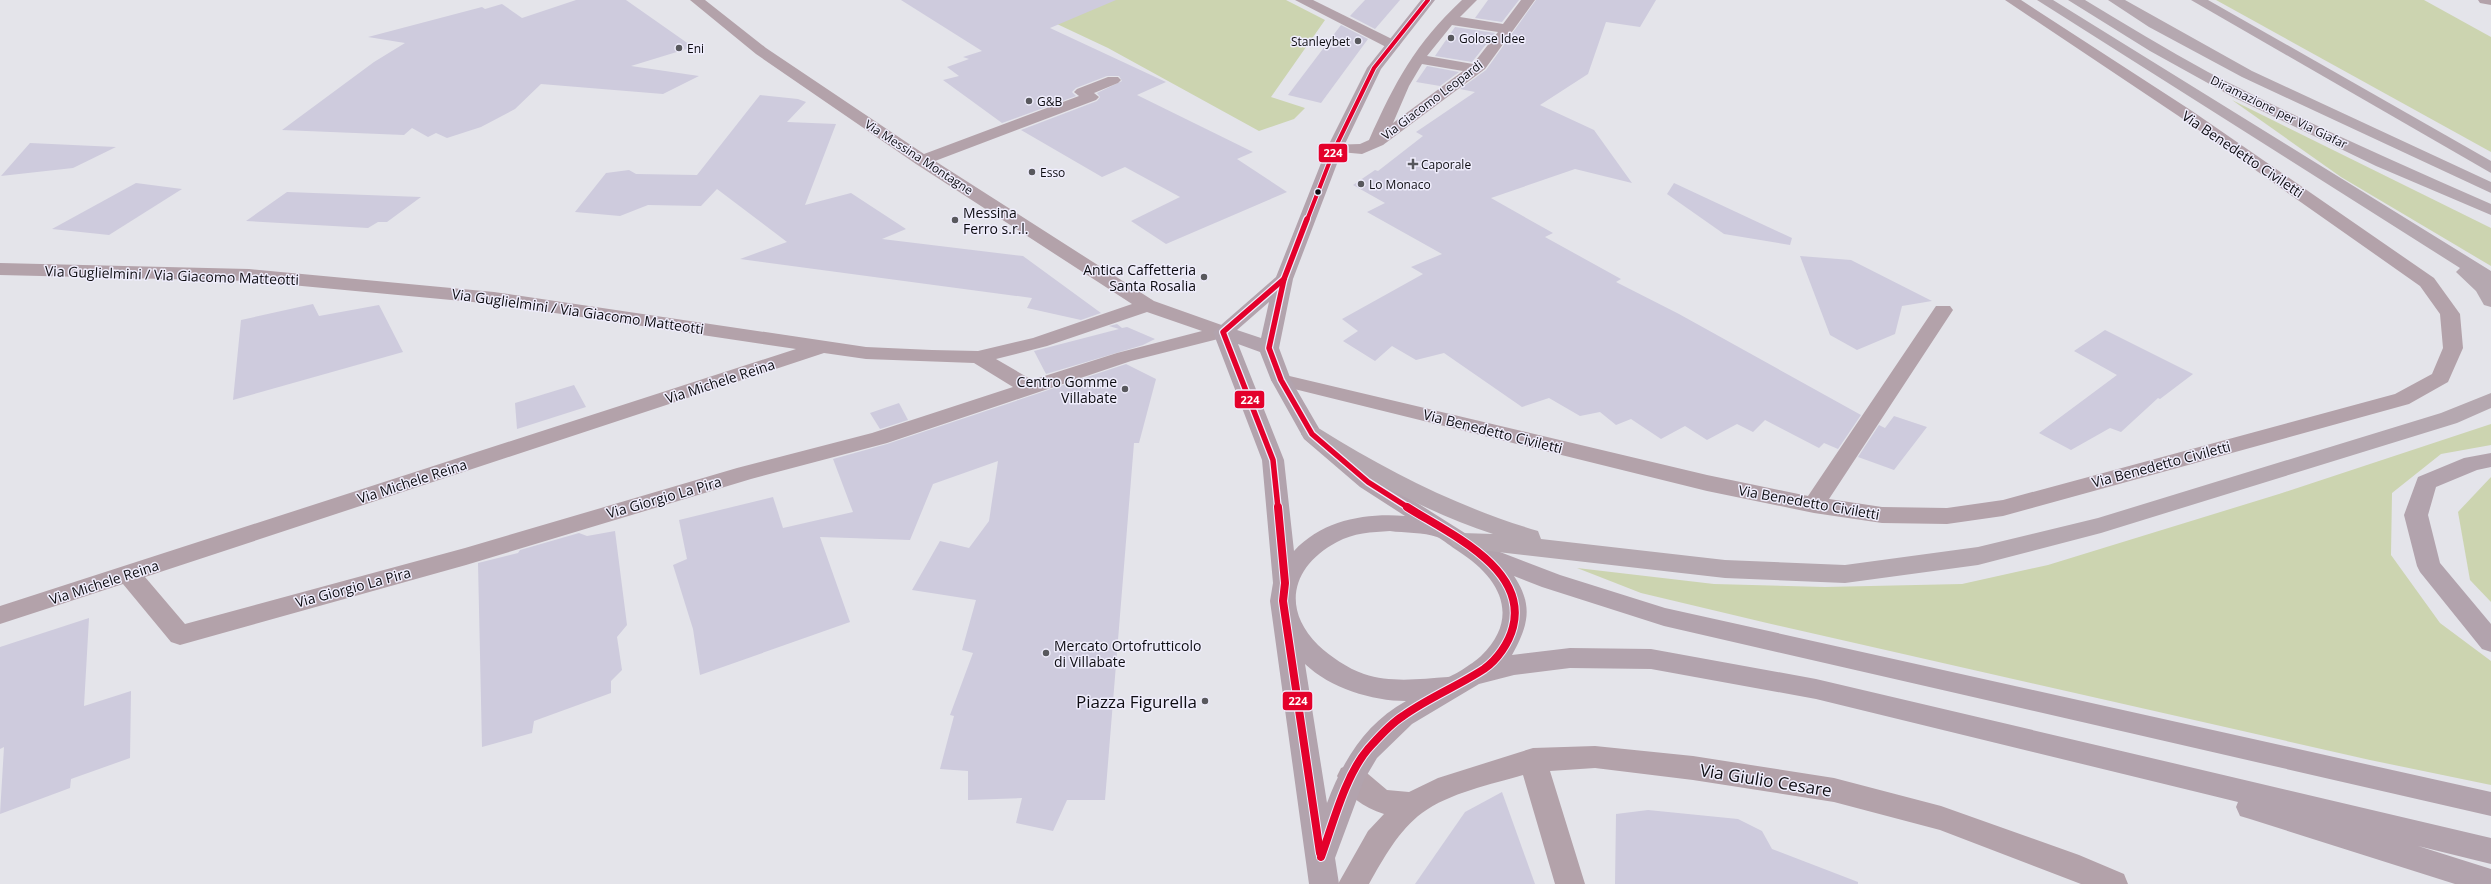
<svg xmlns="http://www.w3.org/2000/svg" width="2491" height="884" font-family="'Open Sans',sans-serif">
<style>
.green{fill:#ccd4b0}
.building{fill:#cecbdd}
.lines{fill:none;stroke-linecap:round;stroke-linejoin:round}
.minor{fill:#b3a2aa;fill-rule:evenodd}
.major{fill:#b2a3ad;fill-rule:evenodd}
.highway{fill:#b5a8b0;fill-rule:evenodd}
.bus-1-far2-casing{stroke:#efedfc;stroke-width:6}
.bus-1-far1-casing{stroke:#efedfc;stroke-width:8}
.bus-1-casing{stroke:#efedfc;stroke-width:10}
.bus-1-far2{stroke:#e4002b;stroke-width:4}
.bus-1-far1{stroke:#e4002b;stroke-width:5.5}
.bus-1{stroke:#e4002b;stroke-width:8}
.poi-dot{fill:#58585d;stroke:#efedfc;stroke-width:1.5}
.bus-dot{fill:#0d0c11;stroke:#efedfc;stroke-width:1.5}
.labels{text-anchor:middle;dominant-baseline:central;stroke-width:3;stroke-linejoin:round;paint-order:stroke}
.far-poi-label{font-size:12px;fill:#0d0c11;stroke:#efedfc;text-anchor:start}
.far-street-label{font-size:12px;fill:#0d0c11;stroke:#efedfc}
.street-label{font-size:14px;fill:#0d0c11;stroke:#efedfc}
.poi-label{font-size:14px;fill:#0d0c11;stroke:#efedfc;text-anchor:start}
.near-poi-label{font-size:17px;fill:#0d0c11;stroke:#efedfc;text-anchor:end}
.near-street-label{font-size:17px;fill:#0d0c11;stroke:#efedfc}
.line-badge{stroke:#efedfc;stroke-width:1.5}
.badge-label{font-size:11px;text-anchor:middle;font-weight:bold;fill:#fff}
</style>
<rect width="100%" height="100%" fill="#e4e4ea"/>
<!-- green -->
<g class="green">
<polygon points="1006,0 1286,0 1325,20 1271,97 1305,108 1294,119 1259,131 1108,48"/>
<polygon points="2216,0 2424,0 2491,37 2491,152"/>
<polygon points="2232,100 2491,228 2491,266 2341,177"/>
<polygon points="2491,424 2491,445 2441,454 2392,493 2391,555 2440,623 2491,661 2491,785 2370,760 1767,623 1641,593 1577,568 1714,584 1825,587 1962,584 2048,565 2279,494"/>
<polygon points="2491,477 2491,602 2470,580 2458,512"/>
</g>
<!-- building -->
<g class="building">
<polygon points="576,0 626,0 693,47 631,66 699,76 663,94 541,84 515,109 481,127 447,138 436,133 428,137 412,128 404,135 282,130 374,62 405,43 368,37 482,7 485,9 502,4 522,18"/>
<polygon points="901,0 1116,0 1050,28 1166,82 1137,95 1253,152 1237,159 1287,192 1166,244 1131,221 1180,197 1125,167 1102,177 1021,130 1097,101 1100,97 1097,93 1122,81 1119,76 1107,76 1076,88 1072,92 1076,96 1002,123 943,80 959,76 947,67 969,59 963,57 982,51"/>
<polygon points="1365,0 1400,0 1375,29 1350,16"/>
<polygon points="1488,0 1519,0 1502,22 1475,18"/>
<polygon points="1536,0 1656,0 1640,27 1606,22 1588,74 1540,105 1594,130 1632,183 1575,169 1491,198 1553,233 1545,237 1621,279 1616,282 1679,314 1861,415 1838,449 1824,443 1819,448 1765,420 1753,432 1737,424 1707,440 1685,426 1661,439 1631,419 1616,425 1600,412 1580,416 1549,398 1522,407 1444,353 1416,360 1392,346 1375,361 1343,341 1358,331 1342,319 1423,274 1411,267 1442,254 1367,212 1385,203 1353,185 1375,170 1378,171 1423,136 1416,132 1475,92 1460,89 1486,70"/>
<polygon points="1341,25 1368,39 1321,103 1288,95"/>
<polygon points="1455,27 1495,33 1472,62 1435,56"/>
<polygon points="1427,66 1459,72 1440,86 1416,82"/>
<polygon points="760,95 798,99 806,102 787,122 836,124 805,205 851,193 906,229 882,239 1023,256 1101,313 1081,320 1027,308 1032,298 740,259 787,242 717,189 701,206 648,205 620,216 575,212 606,173 629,170 636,174 697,175"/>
<polygon points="30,143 116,147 73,168 1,176"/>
<polygon points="136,183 182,189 109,235 52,229"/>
<polygon points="1674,183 1792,238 1790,245 1724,234 1667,194"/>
<polygon points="287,192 421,197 387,222 378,222 368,228 246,221"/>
<polygon points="1800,256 1851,260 1932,301 1902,306 1895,334 1857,350 1830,335"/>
<polygon points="313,304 319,316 379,305 403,352 233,400 241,320"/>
<polygon points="1117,324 1122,328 1127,327 1155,339 1143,345 1046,374 1034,351 1119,329 1109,326"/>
<polygon points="2105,330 2193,374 2160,399 2158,398 2121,432 2110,428 2071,450 2039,433 2117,375 2074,351"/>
<polygon points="1126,364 1156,379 1139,443 1134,443 1105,800 1067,800 1053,831 1016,823 1022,798 968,800 968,771 940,769 954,716 950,715 973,653 962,650 976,600 912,590 940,541 969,548 989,521 998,461 933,484 910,540 820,537 850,622 700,675 693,629 673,565 687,559 679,520 773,497 783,528 853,512 833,459 887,444"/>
<polygon points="574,385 586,407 517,429 515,403"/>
<polygon points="899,403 908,420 880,429 870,413"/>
<polygon points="1894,416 1927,427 1894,470 1858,457 1879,425 1885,428"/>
<polygon points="615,531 627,625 617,637 622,670 611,681 611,693 534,721 532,733 482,747 478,563 518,553 520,550 579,533 587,536"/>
<polygon points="89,618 84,706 131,691 130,758 71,779 70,788 0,814 4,747 0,749 0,647"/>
<polygon points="1502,792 1535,884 1415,884 1465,812"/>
<polygon points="1648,810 1738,819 1762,831 1772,849 1858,882 1858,884 1615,884 1616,814"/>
</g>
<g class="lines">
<!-- minor -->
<g class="minor">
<path d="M690,0h15l61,48 158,106 155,-58 -5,-4 3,-3 31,-12h10l3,3 -3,3 -24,10 5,4 -3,3 -161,61 219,140 76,27 3,4 -3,4 -99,25 -244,82 -136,36 -285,86 -286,80 -9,-3 -48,-58 -123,40v-18l796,-257 -302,-45 -245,-23 -249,-6v-12l249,6 245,23 372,55 66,3 46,1 55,-13 99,-34 -216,-140 -160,-110zM1147,312l55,19 -85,22 -85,27 -36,-21 51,-13zM824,353l42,6 108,4 39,24 -141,46 -135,35 -272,80 -280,76 -40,-47z"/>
<polygon points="1295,0 1313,0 1398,42 1400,45 1393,49 1388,48"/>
<path d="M1462,0h15l-17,17 43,7 18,-24h14l-50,69 -102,76 -21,9 -33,-3 -2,-3 2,-3 31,-1 9,-4c26,-58 46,-96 93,-140zM1452,25l46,7 -25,32 -46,-8zM1422,64l41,7 -70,52 16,-37z"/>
<polygon points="2005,0 2021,0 2192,111 2434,278 2460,314 2463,348 2448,382 2409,404 2003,516 1947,524 1882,523 1814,513 1707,491 1274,384 1271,380 1274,376 1281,374 1707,475 1808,496 1936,306 1950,306 1953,310 1829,499 1882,507 1947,508 2003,500 2395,394 2432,374 2443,348 2440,314 2420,286 2180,117"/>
<polygon points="2478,0 2491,0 2491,5 2480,3"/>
<path d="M1595,746l98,10 141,22 107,28 138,49 45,19 4,10h-47l-141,-54 -106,-28 -141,-22 -98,-12 -45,3 35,113h-30l-32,-109c-31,9 -74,18 -101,38 -23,17 -39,46 -53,71h-31l30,-53 16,-17c-21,-7 -37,-18 -47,-38l4,-8 10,-4 10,4 26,22 22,2 29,-14 95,-30z"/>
</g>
<!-- major -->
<g class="major">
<path d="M1421,0h14l-54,69 -38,79 -50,131 -14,69 12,32 29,50 56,47 111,70 73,28 105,33 826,184v24l-827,-190 -122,-39 -28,-11c20,30 14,50 -2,79l58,-7 81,1 165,30 675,159v26l-73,-18 73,23v15h-36l-205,-65 -10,-3 -4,-9 2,-5 -422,-103 -165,-30 -81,-1 -56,7 -35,9 -67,40 -35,34 -13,22 -29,78 4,26h-30l-39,-283 3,-18 -11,-123 -49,-128 63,-55 51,-129 40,-80zM1269,302l-8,36 -24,-8zM1238,344l22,8 11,28 33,59 56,48 45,29c-40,-3 -82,4 -111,35l-10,-91zM1390,531c14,2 34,1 47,6 7,3 14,10 21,14 41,26 64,65 23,105 -5,5 -27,20 -33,21 -28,2 -57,6 -84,-3 -17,-6 -33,-17 -46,-29 -37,-37 -26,-79 19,-103 16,-9 35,-10 53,-11zM1305,664c25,24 67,37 101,37 -40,22 -63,59 -79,102z"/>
<polygon points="2491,453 2491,467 2477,470 2436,487 2428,515 2440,563 2491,624 2491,652 2482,649 2420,572 2417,566 2404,515 2418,477 2464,458"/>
</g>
<!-- highway -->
<g class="highway">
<polygon points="2037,0 2053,0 2491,271 2491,307 2484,305 2476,291 2456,272 2460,268"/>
<path d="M2068,0h17c40,24 81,49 123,72 92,48 187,90 283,132v11l-115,-49 -143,-69 -83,-46z"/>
<polygon points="2108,0 2125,0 2252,71 2491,182 2491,193 2242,77 2149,27"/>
<polygon points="2191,0 2208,0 2491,161 2491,173"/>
<path d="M2491,393v15l-34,15 -356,110 -123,32 -133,18 -120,-5 -271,-31 -4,-6 4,-6 8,-2 31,1c-55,-18 -107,-45 -157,-75 -11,-7 -28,-14 -35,-25l3,-5 8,-2 8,2c69,43 140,79 218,102l3,8 184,21 120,5 133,-18 120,-29 343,-105z"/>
</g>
<!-- bus-1-far2 casing -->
<g class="bus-1-far2-casing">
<polyline id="bus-1-far2" points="1307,220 1335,148 1374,68 1428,0"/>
</g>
<!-- bus-1-far1 casing -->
<g class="bus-1-far1-casing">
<g id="bus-1-far1">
<polyline points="1307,219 1284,279 1269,348 1281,380 1312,434 1368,482 1409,508"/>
<polyline points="1278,508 1273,460 1223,332 1284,279"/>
</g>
</g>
<!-- bus-1 casing -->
<g class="bus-1-casing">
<g id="bus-1">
<polyline points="1278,507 1285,583 1283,601 1320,853"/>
<path d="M1321,857c12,-33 24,-81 47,-108 10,-11 22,-25 35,-33 25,-18 55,-30 81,-47 13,-9 25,-26 29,-42 15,-59 -65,-94 -106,-120"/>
</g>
</g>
<!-- bus-1-far2 -->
<use href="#bus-1-far2" class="bus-1-far2"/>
<!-- bus-1-far1 -->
<use href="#bus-1-far1" class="bus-1-far1"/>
<!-- bus-1 -->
<use href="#bus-1" class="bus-1"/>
</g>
<!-- markers -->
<g class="poi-dot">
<circle cx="1451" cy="38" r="4"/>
<circle cx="1358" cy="41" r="4"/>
<circle cx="679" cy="48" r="4"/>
<circle cx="1029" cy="101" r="4"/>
<path d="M1411 158h4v4h4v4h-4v4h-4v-4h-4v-4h4z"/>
<circle cx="1032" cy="172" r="4"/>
<circle cx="1361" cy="184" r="4"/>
<circle cx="955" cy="220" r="4"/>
<circle cx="1204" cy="277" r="4"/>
<circle cx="1125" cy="389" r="4"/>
<circle cx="1046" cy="653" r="4"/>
<circle cx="1205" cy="701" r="4"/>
</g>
<circle class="bus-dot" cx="1318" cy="192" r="3.5"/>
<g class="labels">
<!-- far-poi labels -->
<g class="far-poi-label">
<text x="1459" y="38">Golose Idee</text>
<text x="1350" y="41" text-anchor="end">Stanleybet</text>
<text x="687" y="48">Eni</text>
<text x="1037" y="101">G&amp;B</text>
<text x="1421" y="164">Caporale</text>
<text x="1040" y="172">Esso</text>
<text x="1369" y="184">Lo Monaco</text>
</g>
<!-- far-street labels -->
<g class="far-street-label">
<text transform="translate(1432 100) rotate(-37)">Via Giacomo Leopardi</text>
<text transform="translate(2279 112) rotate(26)">Diramazione per Via Giafar</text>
<text transform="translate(919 157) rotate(33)">Via Messina Montagne</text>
</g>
<!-- street labels -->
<g class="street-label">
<text transform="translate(2243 154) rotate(34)">Via Benedetto Civiletti</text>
<text transform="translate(172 275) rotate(2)">Via Guglielmini / Via Giacomo Matteotti</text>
<text transform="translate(578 311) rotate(8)">Via Guglielmini / Via Giacomo Matteotti</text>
<text transform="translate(720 381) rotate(-18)">Via Michele Reina</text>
<text transform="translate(1493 431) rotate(14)">Via Benedetto Civiletti</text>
<text transform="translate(2161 464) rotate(-15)">Via Benedetto Civiletti</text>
<text transform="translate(412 481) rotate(-18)">Via Michele Reina</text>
<text transform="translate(664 497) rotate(-16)">Via Giorgio La Pira</text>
<text transform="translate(1809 502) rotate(10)">Via Benedetto Civiletti</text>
<text transform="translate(104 582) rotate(-18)">Via Michele Reina</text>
<text transform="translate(353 587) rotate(-15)">Via Giorgio La Pira</text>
</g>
<!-- poi labels -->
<g class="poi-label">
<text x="963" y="212">Messina<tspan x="963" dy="16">Ferro s.r.l.</tspan></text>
<text x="1196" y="269" text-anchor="end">Antica Caffetteria<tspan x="1196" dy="16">Santa Rosalia</tspan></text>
<text x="1117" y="381" text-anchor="end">Centro Gomme<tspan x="1117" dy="16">Villabate</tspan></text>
<text x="1054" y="645">Mercato Ortofrutticolo<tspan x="1054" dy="16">di Villabate</tspan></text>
</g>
<!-- near-poi labels -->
<g class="near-poi-label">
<text x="1197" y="701">Piazza Figurella</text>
</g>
<!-- near-street labels -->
<g class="near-street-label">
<text transform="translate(1766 780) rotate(9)">Via Giulio Cesare</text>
</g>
</g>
<g class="line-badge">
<rect x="1318" y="143" width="30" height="20" rx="4" fill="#e4002b"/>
<rect x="1234" y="390" width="31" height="19" rx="4" fill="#e4002b"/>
<rect x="1282" y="691" width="31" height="20" rx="4" fill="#e4002b"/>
</g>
<g class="badge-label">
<text x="1333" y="157">224</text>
<text x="1250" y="404">224</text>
<text x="1298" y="705">224</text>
</g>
</svg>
